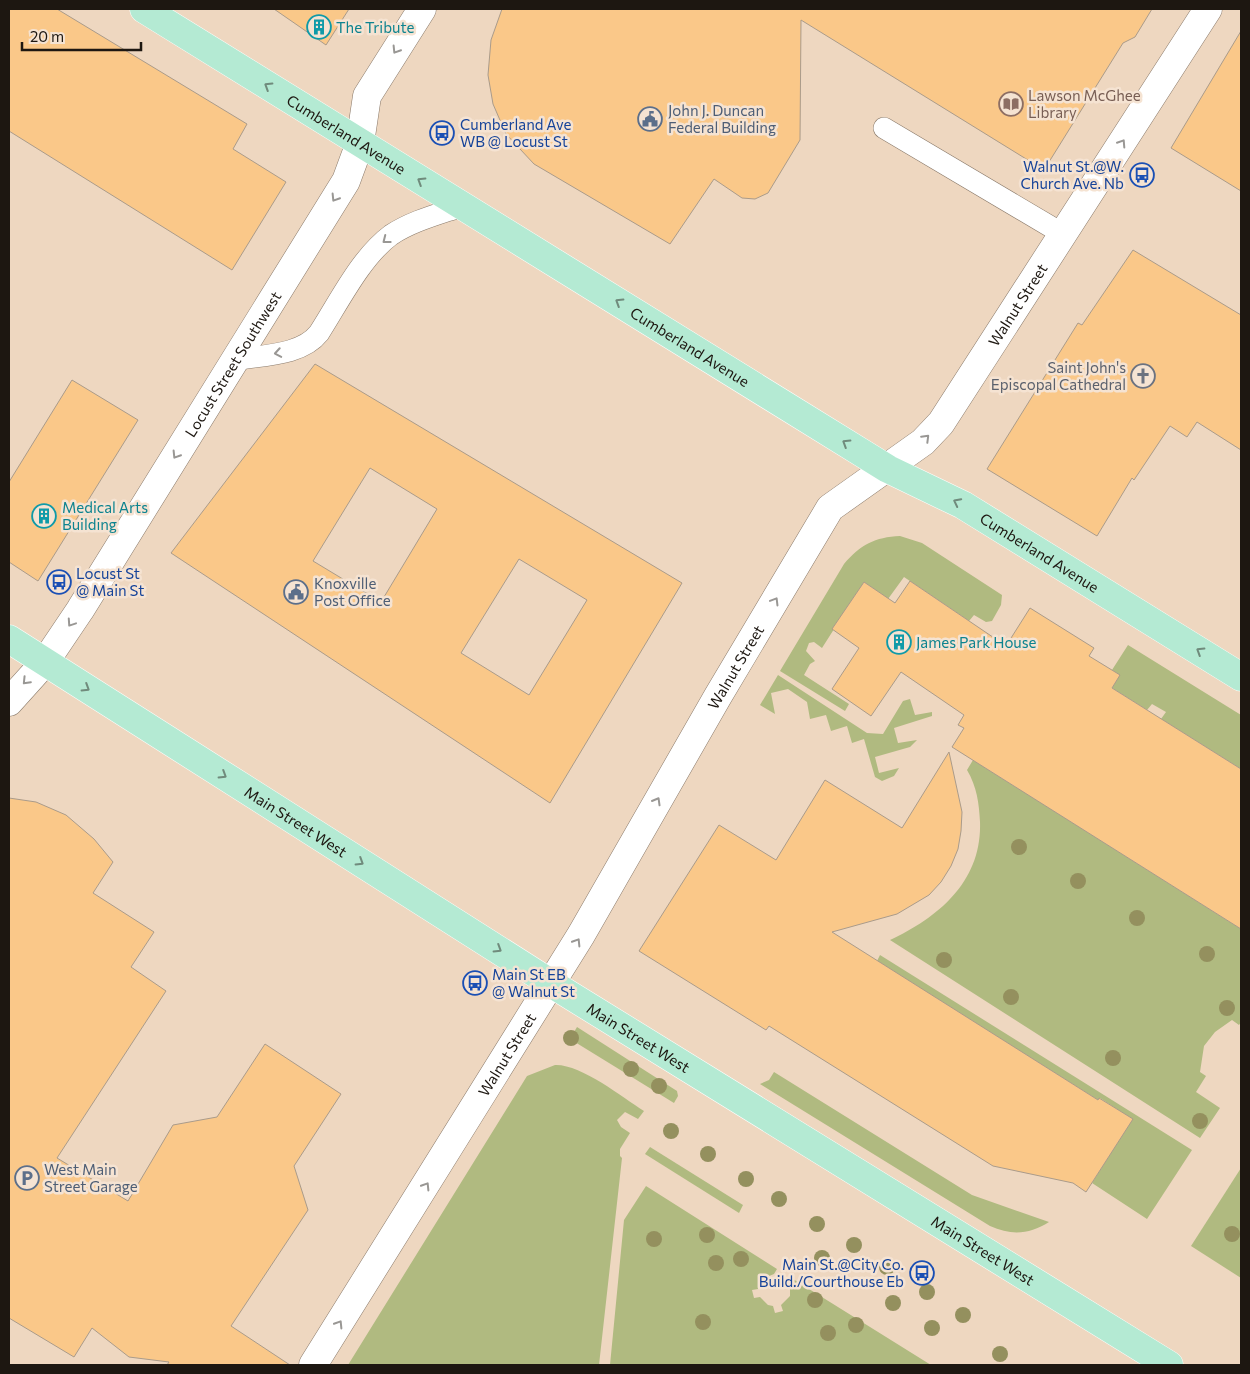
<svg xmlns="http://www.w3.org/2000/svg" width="1250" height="1374" font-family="Commissioner,sans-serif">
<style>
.built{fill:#eed7c0}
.green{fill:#b0ba80}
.building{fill:#fac889;stroke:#aa9b8a;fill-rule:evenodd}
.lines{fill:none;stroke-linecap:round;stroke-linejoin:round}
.service-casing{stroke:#8b7b6b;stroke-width:22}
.tertiary-casing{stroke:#8b7b6b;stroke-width:29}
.primary-casing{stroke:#fff;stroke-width:29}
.service{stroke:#fff;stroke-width:21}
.tertiary{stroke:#fff;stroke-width:28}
.primary{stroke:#b4ead3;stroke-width:28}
.tree{fill:#94905e}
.oneway{stroke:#999794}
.oneway2{stroke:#708b7c}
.labels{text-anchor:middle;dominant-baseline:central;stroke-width:5;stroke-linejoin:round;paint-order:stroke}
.culture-label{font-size:15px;fill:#0d838f;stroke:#f5e3d2;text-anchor:start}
.education-label{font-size:15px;fill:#785e54;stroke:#f5e3d2;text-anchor:start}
.service-label{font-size:15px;fill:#4e5e75;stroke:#f5e3d2;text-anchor:start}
.transit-label{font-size:15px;fill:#164399;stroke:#f5e3d2;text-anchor:start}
.street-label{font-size:15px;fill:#1d1711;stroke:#f5e3d2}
.worship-label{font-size:15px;fill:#5b616d;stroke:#f5e3d2;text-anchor:end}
</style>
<rect width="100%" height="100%" fill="#f5e3d2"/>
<!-- built -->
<rect class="built" x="9" y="9" width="1232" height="1356"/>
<!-- green -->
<g class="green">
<path d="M900,536l22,7 80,52 -1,10 -9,16 -6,1 -12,-7 -5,6 -65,-44 -16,22 -24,-17 -42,66 -8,-6 -5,1 -3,8 9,10 -5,3 -6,11 45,29 -4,7 -65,-40 64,-107c16,-19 31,-27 56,-28z"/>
<polygon points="1128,645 1241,715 1241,769 1161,719 1166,712 1152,704 1147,710 1112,688 1119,675 1112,670"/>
<polygon points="778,675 867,733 883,734 903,701 910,699 915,715 932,712 932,716 894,728 898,743 917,740 910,747 875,757 879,773 899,768 894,776 882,781 875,777 864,739 852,743 847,726 831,731 826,715 810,719 807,702 788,689 771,693 775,714 760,705"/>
<path d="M973,760l268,169v93l-2,3 -7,-5 -17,12 -11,14 -4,26 6,4 -10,16 24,16 -20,30 -310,-198c49,-23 92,-59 90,-118 -1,-19 -3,-35 -13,-52z"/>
<polygon points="880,955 1192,1150 1147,1219 1092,1183 1132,1119 1100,1098 1098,1100 877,961"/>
<polygon points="577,1027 677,1091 678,1096 674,1103 570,1039"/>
<path d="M555,1065c26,-1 67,32 89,46l-6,8 -13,-7 -8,8 4,7 9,6 -10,16v7l2,2 -23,207h-251l179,-289z"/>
<path d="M774,1072l198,123 77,27c-19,12 -37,14 -59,4l-230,-142 9,-4z"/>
<polygon points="650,1147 743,1205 739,1213 645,1154"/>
<polygon points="1241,1168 1241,1278 1191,1246"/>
<polygon points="646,1186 777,1269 774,1274 764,1278 758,1289 752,1290 754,1298 760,1297 768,1305 773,1306 775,1313 783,1311 781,1305 790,1296 790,1284 793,1279 931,1365 610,1365 624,1220"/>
</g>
<!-- building -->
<g class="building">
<polygon points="9,9 57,9 247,124 233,149 286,182 232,270 9,131"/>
<polygon points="274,9 349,9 326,45"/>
<polygon points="502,9 1152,9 1135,37 1123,43 1044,170 801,20 800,140 768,193 755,199 742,198 714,179 670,244 534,164 506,134 493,104 488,75 491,40"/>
<polygon points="1241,31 1241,191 1171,148"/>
<polygon points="1133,250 1241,315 1241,450 1197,422 1187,437 1170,426 1134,480 1132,478 1097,536 987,469 1078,323 1082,325"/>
<path d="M315,364l367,219 -132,220 -379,-250zM370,468l67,41 -56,93 -68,-41zM519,559l68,41 -58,95 -68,-42z"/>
<polygon points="72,380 138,420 38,581 9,562 9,482"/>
<polygon points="910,581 1006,646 1030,608 1094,648 1089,656 1120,675 1112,688 1241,769 1241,929 952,747 964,728 958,725 964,715 901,672 871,716 832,689 859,648 832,629 864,582 895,603"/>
<polygon points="949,752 962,812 961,831 958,849 951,866 941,882 929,895 897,914 832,932 1098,1100 1099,1098 1133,1119 1086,1192 1073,1183 993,1166 769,1026 766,1030 639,951 719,825 776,860 825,780 902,828"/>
<polygon points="9,798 36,802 66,815 94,839 113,862 93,893 154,932 131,967 166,991 57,1158 128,1201 173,1125 217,1117 265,1044 341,1094 294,1166 308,1210 231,1326 290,1365 167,1365 169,1362 129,1357 92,1328 74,1357 9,1318"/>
</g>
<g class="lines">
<!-- service casing -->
<g class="service-casing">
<g id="service">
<polyline points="884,128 1063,234"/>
<path d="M235,360c26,-5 66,-4 84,-27 20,-31 42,-76 72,-98 21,-14 48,-21 71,-29"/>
</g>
</g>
<!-- tertiary casing -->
<g class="tertiary-casing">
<g id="tertiary">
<path id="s1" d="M9,702l36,-40 35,-52 266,-429 14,-38 7,-47 55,-87"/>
<path id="s2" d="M313,1365l268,-430 137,-239 112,-188 93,-66 18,-19 267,-414"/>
</g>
</g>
<!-- primary casing -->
<g class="primary-casing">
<g id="primary">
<path id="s3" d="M144,9l744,460 75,36 278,172"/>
<path id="s4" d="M9,639l543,345 617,381"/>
</g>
</g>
<!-- service -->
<use href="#service" class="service"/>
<!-- tertiary -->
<use href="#tertiary" class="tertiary"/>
<!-- primary -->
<use href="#primary" class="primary"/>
</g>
<!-- trees -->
<g class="tree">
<circle cx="1019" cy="847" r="8"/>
<circle cx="1078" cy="881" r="8"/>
<circle cx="1137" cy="918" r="8"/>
<circle cx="1207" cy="954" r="8"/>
<circle cx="944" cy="960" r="8"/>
<circle cx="1011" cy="997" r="8"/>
<circle cx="1227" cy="1008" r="8"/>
<circle cx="571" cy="1038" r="8"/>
<circle cx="1113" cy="1058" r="8"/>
<circle cx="631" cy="1069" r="8"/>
<circle cx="659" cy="1086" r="8"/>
<circle cx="1200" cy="1121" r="8"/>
<circle cx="671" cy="1131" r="8"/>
<circle cx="708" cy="1154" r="8"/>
<circle cx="746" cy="1179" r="8"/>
<circle cx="779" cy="1199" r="8"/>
<circle cx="817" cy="1224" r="8"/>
<circle cx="1232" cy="1234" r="8"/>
<circle cx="707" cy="1235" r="8"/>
<circle cx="654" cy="1239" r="8"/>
<circle cx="854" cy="1245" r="8"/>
<circle cx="822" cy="1258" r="8"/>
<circle cx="741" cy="1259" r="8"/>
<circle cx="716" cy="1263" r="8"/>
<circle cx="887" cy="1267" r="8"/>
<circle cx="927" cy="1292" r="8"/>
<circle cx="815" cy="1300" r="8"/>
<circle cx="893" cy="1303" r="8"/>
<circle cx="963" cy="1315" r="8"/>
<circle cx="703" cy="1322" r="8"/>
<circle cx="856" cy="1325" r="8"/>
<circle cx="932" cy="1328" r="8"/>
<circle cx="828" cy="1333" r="8"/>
<circle cx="1000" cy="1354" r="8"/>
</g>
<!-- one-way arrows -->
<defs><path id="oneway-chevron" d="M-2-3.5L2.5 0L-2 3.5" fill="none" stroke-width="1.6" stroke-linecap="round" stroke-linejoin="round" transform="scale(1.25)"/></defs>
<g class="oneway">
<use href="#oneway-chevron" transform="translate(396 50) rotate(122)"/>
<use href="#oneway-chevron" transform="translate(1122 143) rotate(-57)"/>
<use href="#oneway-chevron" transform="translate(335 198) rotate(122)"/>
<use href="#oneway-chevron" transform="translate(386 240) rotate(142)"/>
<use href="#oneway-chevron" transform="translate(278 353) rotate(170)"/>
<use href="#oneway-chevron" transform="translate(926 438) rotate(-45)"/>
<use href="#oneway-chevron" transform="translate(176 455) rotate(122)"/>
<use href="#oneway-chevron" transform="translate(775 601) rotate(-59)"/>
<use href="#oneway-chevron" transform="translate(71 623) rotate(124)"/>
<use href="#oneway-chevron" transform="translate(26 681) rotate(134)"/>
<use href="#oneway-chevron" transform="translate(657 801) rotate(-60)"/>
<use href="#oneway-chevron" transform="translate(577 942) rotate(-58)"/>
<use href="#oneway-chevron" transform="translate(426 1186) rotate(-58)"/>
<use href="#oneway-chevron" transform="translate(339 1324) rotate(-58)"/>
</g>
<g class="oneway2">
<use href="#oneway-chevron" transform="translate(268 86) rotate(-148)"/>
<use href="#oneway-chevron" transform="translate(421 181) rotate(-148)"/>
<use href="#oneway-chevron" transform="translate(619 302) rotate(-148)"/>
<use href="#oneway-chevron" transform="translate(846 443) rotate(-148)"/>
<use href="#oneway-chevron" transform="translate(957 502) rotate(-153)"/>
<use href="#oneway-chevron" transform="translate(1200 651) rotate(-148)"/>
<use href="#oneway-chevron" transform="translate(86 688) rotate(32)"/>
<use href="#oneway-chevron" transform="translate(223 775) rotate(32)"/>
<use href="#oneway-chevron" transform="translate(360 862) rotate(32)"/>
<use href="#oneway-chevron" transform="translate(498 949) rotate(32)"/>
</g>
<!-- icons -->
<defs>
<g id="building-ring" transform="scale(1.25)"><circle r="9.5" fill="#f5e3d2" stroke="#0f9aa8" stroke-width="1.5"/><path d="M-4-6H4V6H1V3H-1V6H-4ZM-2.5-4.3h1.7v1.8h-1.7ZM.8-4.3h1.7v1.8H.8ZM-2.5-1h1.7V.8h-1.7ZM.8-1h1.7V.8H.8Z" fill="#0f9aa8"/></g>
<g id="library-ring" transform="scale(1.25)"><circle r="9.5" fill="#f5e3d2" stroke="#8d6e63" stroke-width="1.5"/><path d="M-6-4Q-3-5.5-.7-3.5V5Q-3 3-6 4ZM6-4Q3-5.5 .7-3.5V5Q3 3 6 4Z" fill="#8d6e63"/></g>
<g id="civic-ring" transform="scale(1.25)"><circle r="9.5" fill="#f5e3d2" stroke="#5c6f8a" stroke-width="1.5"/><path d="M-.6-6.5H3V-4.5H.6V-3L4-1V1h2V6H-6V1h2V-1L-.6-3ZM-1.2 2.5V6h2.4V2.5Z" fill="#5c6f8a"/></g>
<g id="bus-ring" transform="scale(1.25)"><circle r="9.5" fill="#f5e3d2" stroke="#1a4fb4" stroke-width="1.5"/><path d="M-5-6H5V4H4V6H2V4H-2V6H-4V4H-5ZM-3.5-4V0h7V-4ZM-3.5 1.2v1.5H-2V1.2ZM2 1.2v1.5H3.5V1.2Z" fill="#1a4fb4"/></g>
<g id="church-ring" transform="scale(1.25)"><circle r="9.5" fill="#f5e3d2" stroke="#6b7280" stroke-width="1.5"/><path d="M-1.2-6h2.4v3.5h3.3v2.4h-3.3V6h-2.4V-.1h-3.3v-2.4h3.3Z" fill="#6b7280"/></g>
<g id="parking-ring" transform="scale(1.25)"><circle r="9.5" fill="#f5e3d2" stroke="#5c6f8a" stroke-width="1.5"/><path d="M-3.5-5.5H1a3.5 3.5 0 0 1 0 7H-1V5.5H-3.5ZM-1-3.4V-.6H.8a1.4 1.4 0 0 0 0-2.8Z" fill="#5c6f8a"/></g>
</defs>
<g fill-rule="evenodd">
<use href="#building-ring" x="319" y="27"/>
<use href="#library-ring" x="1011" y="104"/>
<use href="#civic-ring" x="650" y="119"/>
<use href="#bus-ring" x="442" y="133"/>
<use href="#bus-ring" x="1142" y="175"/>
<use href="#church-ring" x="1143" y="376"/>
<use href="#building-ring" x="44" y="516"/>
<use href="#bus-ring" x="59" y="582"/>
<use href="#civic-ring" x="296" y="592"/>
<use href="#building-ring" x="899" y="642"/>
<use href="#bus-ring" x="475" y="983"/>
<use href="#parking-ring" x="27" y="1178"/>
<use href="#bus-ring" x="922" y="1273"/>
</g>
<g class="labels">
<!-- culture labels -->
<g class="culture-label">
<text x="336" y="27">The Tribute</text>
<text x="62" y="507">Medical Arts<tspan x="62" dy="17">Building</tspan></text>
<text x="916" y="642">James Park House</text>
</g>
<!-- education labels -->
<g class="education-label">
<text x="1028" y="95">Lawson McGhee<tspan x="1028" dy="17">Library</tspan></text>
</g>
<!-- service labels -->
<g class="service-label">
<text x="668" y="110">John J. Duncan<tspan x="668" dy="17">Federal Building</tspan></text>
<text x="314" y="583">Knoxville<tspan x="314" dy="17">Post Office</tspan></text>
<text x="44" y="1169">West Main<tspan x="44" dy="17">Street Garage</tspan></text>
</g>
<!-- transit labels -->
<g class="transit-label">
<text x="460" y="124">Cumberland Ave<tspan x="460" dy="17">WB @ Locust St</tspan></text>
<text x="1124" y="166" text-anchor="end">Walnut St.@W.<tspan x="1124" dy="17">Church Ave. Nb</tspan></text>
<text x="76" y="573">Locust St<tspan x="76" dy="17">@ Main St</tspan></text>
<text x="492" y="974">Main St EB<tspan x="492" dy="17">@ Walnut St</tspan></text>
<text x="904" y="1264" text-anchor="end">Main St.@City Co.<tspan x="904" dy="17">Build./Courthouse Eb</tspan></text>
</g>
<!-- street labels -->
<g class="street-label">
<text stroke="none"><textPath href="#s3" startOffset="238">Cumberland Avenue</textPath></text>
<text stroke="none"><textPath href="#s2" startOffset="1282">Walnut Street</textPath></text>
<text stroke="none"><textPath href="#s3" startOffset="642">Cumberland Avenue</textPath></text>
<text stroke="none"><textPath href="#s1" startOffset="406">Locust Street Southwest</textPath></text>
<text stroke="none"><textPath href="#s3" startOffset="1048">Cumberland Avenue</textPath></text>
<text stroke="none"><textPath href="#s2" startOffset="816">Walnut Street</textPath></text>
<text stroke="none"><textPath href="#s4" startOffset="340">Main Street West</textPath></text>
<text stroke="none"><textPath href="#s4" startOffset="745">Main Street West</textPath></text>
<text stroke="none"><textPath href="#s2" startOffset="366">Walnut Street</textPath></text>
<text stroke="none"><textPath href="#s4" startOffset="1150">Main Street West</textPath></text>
</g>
<!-- worship labels -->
<g class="worship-label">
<text x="1126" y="367">Saint John's<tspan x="1126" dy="17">Episcopal Cathedral</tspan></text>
</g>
</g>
<!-- border -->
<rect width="1250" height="1374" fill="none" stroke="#1d1711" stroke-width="20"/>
<!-- scale -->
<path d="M22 42v8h119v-8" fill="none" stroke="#1d1711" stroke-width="2.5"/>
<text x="30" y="42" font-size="15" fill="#1d1711" stroke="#f5e3d2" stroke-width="4" paint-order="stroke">20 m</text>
</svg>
